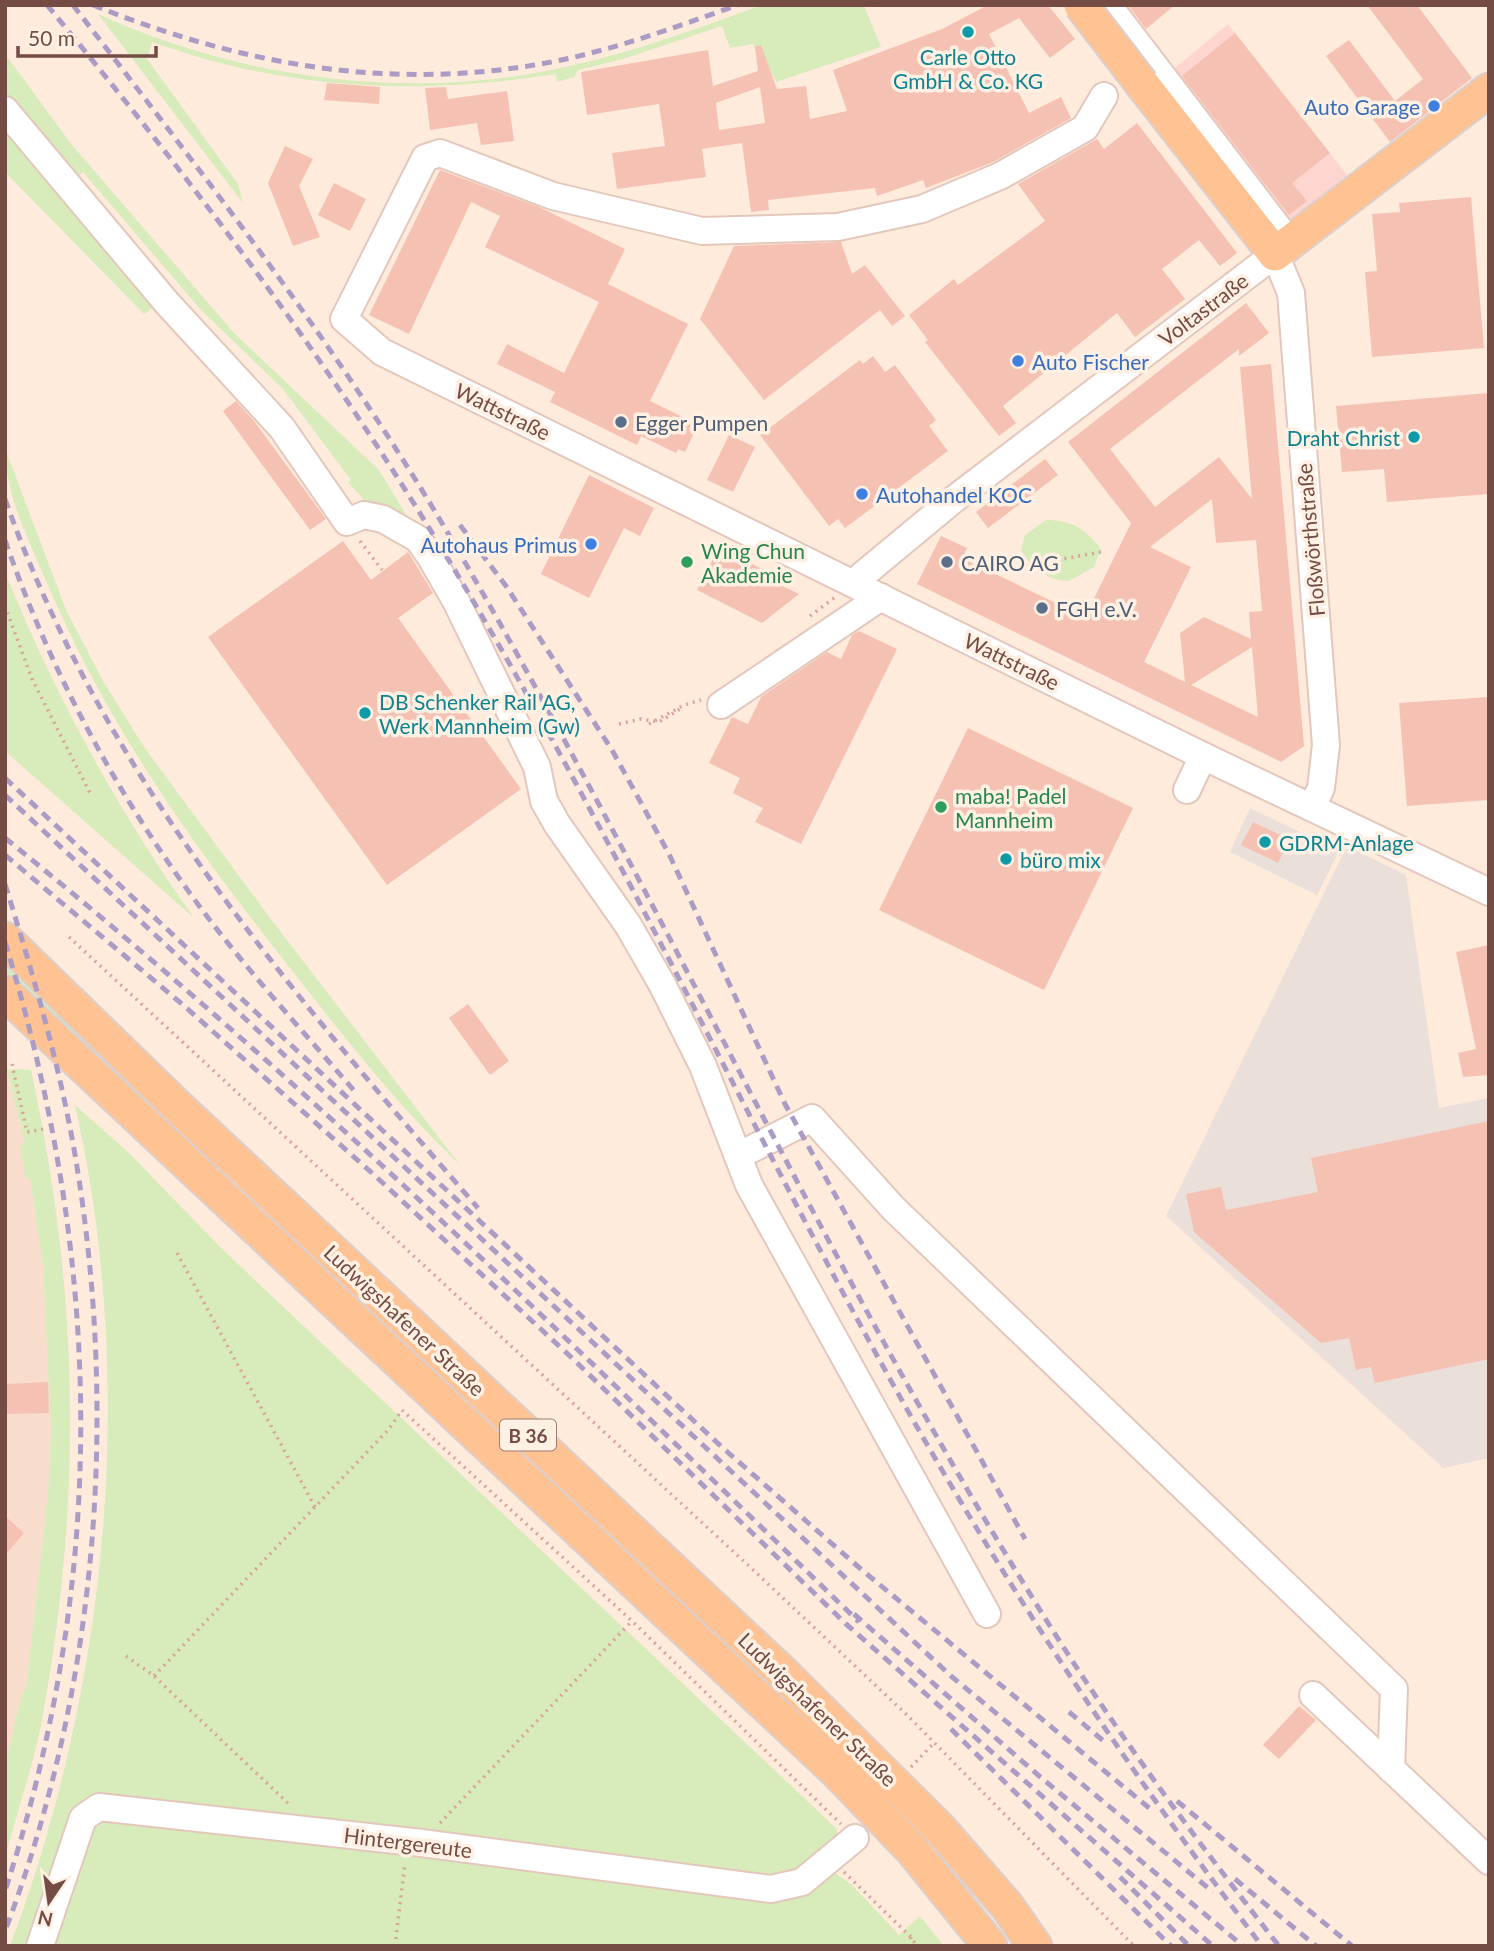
<svg xmlns="http://www.w3.org/2000/svg" width="1494" height="1951" font-family="Lato,sans-serif">
<style>
.residential{fill:#f8ddcd}
.commercial{fill:#ffd5cf}
.industrial{fill:#ebdfda}
.green{fill:#d7ebbb}
.building{fill:#f5c1b2;fill-rule:evenodd}
.lines{fill:none;stroke-linecap:round;stroke-linejoin:round}
.minor-casing{stroke:#e4c7bb;stroke-width:30}
.major-casing{stroke:#dbd0ce;stroke-width:37}
.path{stroke:#d9a496;stroke-width:3.5;stroke-dasharray:2 5;stroke-linecap:butt}
.minor{stroke:#fff;stroke-width:26}
.major{stroke:#ffc292;stroke-width:33}
.rail{stroke:#ab9cc6;stroke-width:5;stroke-dasharray:10 7;stroke-linecap:butt}
.major-bridge-casing{stroke:#dbd0ce;stroke-width:37;stroke-linecap:butt}
.major-bridge{stroke:#ffc292;stroke-width:33}
.culture-dot{fill:#0f9aa8;stroke:#fff0e4;stroke-width:2.5}
.shop-dot{fill:#3f7fe0;stroke:#fff0e4;stroke-width:2.5}
.service-dot{fill:#5c6f8a;stroke:#fff0e4;stroke-width:2.5}
.leisure-dot{fill:#2e9e5b;stroke:#fff0e4;stroke-width:2.5}
.labels{text-anchor:middle;dominant-baseline:central;stroke-width:7;stroke-linejoin:round;paint-order:stroke}
.shield{fill:#fff0e4;stroke:#9e7d74;stroke-width:2}
.shield-label{font-size:19px;font-weight:bold;fill:#744c44}
.culture-label{font-size:21px;fill:#0d838f;stroke:#fff0e4;text-anchor:start}
.shop-label{font-size:21px;fill:#366cbe;stroke:#fff0e4;text-anchor:end}
.street-label{font-size:21px;fill:#744c44;stroke:#fff0e4}
.service-label{font-size:21px;fill:#4e5e75;stroke:#fff0e4;text-anchor:start}
.leisure-label{font-size:21px;fill:#27864d;stroke:#fff0e4;text-anchor:start}
</style>
<rect width="100%" height="100%" fill="#feebdc"/>
<!-- residential -->
<polygon class="residential" points="5,1062 25,1143 21,1144 30,1178 43,1266 51,1430 48,1493 26,1689 22,1693 5,1765"/>
<!-- commercial -->
<polygon class="commercial" points="1228,24 1347,175 1289,222 1170,72"/>
<!-- industrial -->
<g class="industrial">
<polygon points="1250,808 1339,851 1317,895 1230,852"/>
<polygon points="1347,846 1406,875 1439,1108 1489,1098 1489,1458 1443,1468 1166,1216"/>
</g>
<!-- green -->
<g class="green">
<path d="M762,5h102l17,42 -105,35c-6,-16 -17,-22 -23,-38l-23,4 -8,-22 -99,33 -45,11 -4,7 -17,5 -1,-8c-140,22 -270,16 -404,-32l-5,17 91,125 5,19 -145,-189c145,66 315,88 472,52 66,-15 129,-38 192,-61z"/>
<polygon points="5,54 72,145 235,334 379,470 411,523 366,502 348,482 351,480 283,389 200,309 83,172 73,180 5,99"/>
<polygon points="5,119 158,304 144,314 5,172"/>
<path d="M5,448l61,162 37,71 41,66 126,171 190,247c-63,-60 -116,-128 -170,-197 -101,-128 -183,-242 -247,-394 -17,-40 -38,-82 -38,-126z"/>
<path d="M1046,520c25,0 40,9 55,29l-7,18 -25,14c-21,-1 -38,-12 -48,-31l4,-15z"/>
<path d="M5,572c50,124 112,237 189,346l-189,-167z"/>
<polygon points="5,956 908,1809 897,1817 5,977"/>
<path d="M16,1069l15,1c48,222 52,426 11,650 -9,47 -25,91 -37,138v-93l17,-72 4,-4 22,-196 3,-63 -8,-164 -13,-88h-4l-6,-33 5,-2 -18,-73z"/>
<path d="M75,1105l55,49 92,95 615,580 -1,13 -18,19 34,24 47,50 21,-19 24,30h-890l-4,-2 37,-125 -4,-19 -47,146h-26c99,-264 127,-566 65,-841z"/>
</g>
<!-- building -->
<g class="building">
<path d="M988,5h60l27,34 -25,19 -31,-40 -30,16 40,79 32,-16 10,21 -78,44 -67,26 -3,-8 -46,16 -2,-8 -107,12 1,10 -18,2 -9,-69 -40,6 4,28 -89,12 -5,-36 53,-7 -6,-42 -72,11 -6,-43 127,-22 5,36 45,-15 -3,-24 6,-2 16,44 29,-3 4,33 37,-8 -14,-41 109,-41zM760,87l5,36 -46,7 -3,-27z"/>
<polygon points="1128,5 1175,5 1146,29"/>
<polygon points="1367,5 1417,5 1472,78 1390,142 1326,56 1349,40 1395,101 1423,79"/>
<polygon points="1235,33 1330,153 1292,183 1307,201 1289,215 1182,76"/>
<polygon points="327,83 380,87 379,104 324,100"/>
<polygon points="446,87 448,99 507,91 514,141 481,145 477,123 430,130 425,88"/>
<polygon points="1137,123 1237,253 1220,266 1199,240 1162,269 1185,299 1135,337 1117,313 1003,406 1016,423 999,436 925,342 928,340 909,315 954,279 958,285 1045,221 1018,184 1097,139 1104,149"/>
<polygon points="285,146 313,159 299,186 320,237 293,246 268,183"/>
<polygon points="440,170 539,207 625,249 608,284 688,324 650,401 693,422 689,430 694,433 685,452 678,449 676,453 641,436 637,445 550,402 555,392 497,364 507,344 564,373 599,302 485,247 500,216 471,202 409,334 369,315"/>
<polygon points="334,183 366,199 350,231 318,215"/>
<polygon points="1471,197 1484,348 1372,357 1365,272 1377,271 1372,214 1400,212 1399,203"/>
<polygon points="841,242 852,274 865,265 905,316 892,326 880,310 764,400 700,319 734,246"/>
<path d="M1246,303l23,30 -30,23v-7l-129,100 45,58 64,-50 33,42 -12,-132 31,-3 33,382 -23,16 -364,-178 24,-48 26,12 -5,10 123,59 46,-94 -63,-81zM1212,499l4,44 40,-3 6,71 -13,1 2,27 -47,-22 -24,16 5,49 -41,-20 47,-95 -41,-20zM1252,647l6,70 -67,-32z"/>
<polygon points="873,356 885,372 895,365 936,420 929,426 948,451 845,528 838,519 829,526 760,435 860,360 863,364"/>
<polygon points="1489,393 1489,494 1387,502 1384,469 1342,472 1336,406"/>
<polygon points="236,401 254,421 326,519 310,530 223,411"/>
<polygon points="729,435 755,447 733,492 707,480"/>
<polygon points="1045,459 1058,475 988,528 976,512"/>
<polygon points="589,475 654,508 640,536 624,528 589,598 541,574"/>
<polygon points="343,541 371,580 408,552 433,593 398,618 521,789 387,885 208,637"/>
<polygon points="716,553 749,569 752,564 773,575 770,580 799,594 762,623 697,590"/>
<polygon points="859,631 897,649 801,844 755,822 763,808 733,793 740,778 709,763 732,717 748,724 761,697 827,652 841,659 852,635"/>
<polygon points="1489,697 1489,800 1407,806 1399,703"/>
<polygon points="968,728 1133,808 1044,990 879,910"/>
<polygon points="1253,822 1289,839 1278,863 1241,845"/>
<polygon points="1489,945 1489,1075 1463,1077 1458,1053 1476,1049 1456,952"/>
<polygon points="468,1004 509,1061 490,1075 449,1018"/>
<polygon points="1489,1121 1489,1359 1375,1383 1371,1367 1356,1370 1349,1338 1321,1343 1194,1232 1186,1194 1221,1187 1226,1210 1318,1192 1311,1158"/>
<polygon points="48,1382 49,1413 5,1414 5,1384"/>
<polygon points="5,1516 24,1533 5,1555"/>
<polygon points="1299,1706 1316,1720 1279,1759 1263,1745"/>
</g>
<g class="lines">
<!-- minor casing -->
<g class="minor-casing">
<g id="minor">
<polyline points="1108,5 1290,243"/>
<polyline points="1104,96 1085,128 1000,176 922,209 838,227 702,231 553,196 440,153 425,158 344,319 382,352 1203,756 1489,892"/>
<polyline points="5,110 167,303 282,428 347,522 364,515 383,519 418,539 430,556 456,601 537,767 544,801 557,824 628,925 662,984 703,1066 749,1185 987,1614"/>
<polyline points="853,583 953,500 1275,254 1291,293 1326,745 1321,788 1312,807"/>
<polyline points="721,705 881,597"/>
<polyline points="1187,790 1203,756"/>
<polyline points="738,1156 812,1118 893,1208 1394,1689 1391,1769"/>
<polyline points="1313,1695 1489,1861"/>
<polyline points="40,1946 83,1818 99,1807 422,1843 771,1889 802,1882 855,1838"/>
</g>
</g>
<!-- major casing -->
<g class="major-casing">
<g id="major">
<polyline points="1142,84 1275,254 1489,90"/>
<polyline points="5,939 175,1104 784,1674 940,1829 1007,1906 1035,1946"/>
<polyline points="5,993 837,1772 913,1851 990,1946"/>
</g>
</g>
<!-- path -->
<g class="path">
<polyline points="360,541 382,570"/>
<polyline points="1030,565 1101,552"/>
<polyline points="5,606 32,679 91,795"/>
<polyline points="810,616 834,598"/>
<polyline points="619,724 641,719 659,722 680,709"/>
<polyline points="649,724 684,705 701,700"/>
<polyline points="69,937 750,1567 907,1715 1134,1946"/>
<polyline points="12,1064 27,1132 44,1129"/>
<polyline points="177,1253 315,1507"/>
<polyline points="126,1656 154,1676 290,1805"/>
<polyline points="154,1676 389,1429 402,1410 632,1621 841,1824"/>
<polyline points="911,1767 934,1743"/>
<polyline points="440,1823 632,1621"/>
<polyline points="844,1872 911,1937"/>
<polyline points="395,1946 405,1863"/>
<polyline points="909,1946 911,1937 917,1946"/>
</g>
<!-- minor -->
<use href="#minor" class="minor"/>
<!-- major -->
<use href="#major" class="major"/>
<!-- rail -->
<g class="rail">
<path d="M47,5c140,169 272,343 387,531 169,275 304,570 461,852 109,195 231,380 367,558"/>
<path d="M73,5c133,173 268,346 379,535 207,354 375,730 593,1078 71,114 151,222 234,328"/>
<path d="M93,5c153,62 309,89 473,54 59,-13 115,-34 172,-54"/>
<path d="M5,499c97,275 285,492 473,709"/>
<polyline points="460,525 506,586 612,750 669,854 785,1104 1025,1539"/>
<path d="M5,540c47,136 117,264 204,379 46,60 98,117 148,175"/>
<polyline points="5,778 724,1449 862,1570 1154,1812"/>
<polyline points="5,795 951,1676 1213,1892"/>
<path d="M5,838c301,243 577,515 854,784"/>
<polyline points="5,855 182,1004 372,1173 571,1357 846,1624 1213,1946"/>
<path d="M5,884c27,87 53,175 69,265 45,259 25,535 -69,782"/>
<path d="M5,942c98,320 104,629 0,949"/>
<polyline points="854,1614 1038,1775 1243,1946"/>
<polyline points="1069,1712 1106,1743"/>
<polyline points="951,1729 1171,1946"/>
<polyline points="1177,1801 1352,1946"/>
<polyline points="1120,1877 1189,1946"/>
<polyline points="1235,1879 1316,1946"/>
</g>
<!-- major-bridge casing -->
<g class="major-bridge-casing">
<polyline id="major-bridge" points="1081,5 1142,84"/>
</g>
<!-- major-bridge -->
<use href="#major-bridge" class="major-bridge"/>
</g>
<!-- markers -->
<g class="culture-dot">
<circle cx="968" cy="32" r="7"/>
<circle cx="1414" cy="437" r="7"/>
<circle cx="365" cy="713" r="7"/>
<circle cx="1265" cy="842" r="7"/>
<circle cx="1006" cy="859" r="7"/>
</g>
<g class="shop-dot">
<circle cx="1434" cy="106" r="7"/>
<circle cx="1018" cy="361" r="7"/>
<circle cx="862" cy="494" r="7"/>
<circle cx="591" cy="544" r="7"/>
</g>
<g class="service-dot">
<circle cx="621" cy="422" r="7"/>
<circle cx="947" cy="562" r="7"/>
<circle cx="1042" cy="608" r="7"/>
</g>
<g class="leisure-dot">
<circle cx="687" cy="562" r="7"/>
<circle cx="941" cy="807" r="7"/>
</g>
<g class="labels">
<!-- shield labels -->
<rect class="shield" x="500" y="1419.5" width="56" height="31" rx="5"/>
<g class="shield-label">
<text x="528" y="1435">B 36</text>
</g>
<!-- culture labels -->
<g class="culture-label">
<text x="968" y="56" text-anchor="middle">Carle Otto<tspan x="968" dy="24">GmbH &amp; Co. KG</tspan></text>
<text x="1400" y="437" text-anchor="end">Draht Christ</text>
<text x="379" y="701">DB Schenker Rail AG,<tspan x="379" dy="24">Werk Mannheim (Gw)</tspan></text>
<text x="1279" y="842">GDRM-Anlage</text>
<text x="1020" y="859">büro mix</text>
</g>
<!-- shop labels -->
<g class="shop-label">
<text x="1420" y="106">Auto Garage</text>
<text x="1032" y="361" text-anchor="start">Auto Fischer</text>
<text x="876" y="494" text-anchor="start">Autohandel KOC</text>
<text x="577" y="544">Autohaus Primus</text>
</g>
<!-- street labels -->
<g class="street-label">
<text transform="translate(1203 309) rotate(-37)">Voltastraße</text>
<text transform="translate(503 411) rotate(26)">Wattstraße</text>
<text transform="translate(1310 540) rotate(-95)">Floßwörthstraße</text>
<text transform="translate(1012 661) rotate(26)">Wattstraße</text>
<text transform="translate(405 1320) rotate(43)">Ludwigshafener Straße</text>
<text transform="translate(818 1709) rotate(44)">Ludwigshafener Straße</text>
<text transform="translate(408 1842) rotate(7)">Hintergereute</text>
</g>
<!-- service labels -->
<g class="service-label">
<text x="635" y="422">Egger Pumpen</text>
<text x="961" y="562">CAIRO AG</text>
<text x="1056" y="608">FGH e.V.</text>
</g>
<!-- leisure labels -->
<g class="leisure-label">
<text x="701" y="550">Wing Chun<tspan x="701" dy="24">Akademie</tspan></text>
<text x="955" y="795">maba! Padel<tspan x="955" dy="24">Mannheim</tspan></text>
</g>
</g>
<!-- border -->
<rect width="1494" height="1951" fill="none" stroke="#744c44" stroke-width="14"/>
<!-- north arrow -->
<g transform="translate(49 1902) rotate(193)" stroke="#fff0e4" stroke-width="5" paint-order="stroke">
<path d="M0-5L12 26L0 18L-12 26Z" fill="#744c44"/>
<text y="-10" font-size="19" font-weight="bold" text-anchor="middle" fill="#744c44">N</text>
</g>
<!-- scale -->
<path d="M18 46v10h138v-10" fill="none" stroke="#744c44" stroke-width="3.5"/>
<text x="28" y="46" font-size="21" fill="#744c44" stroke="#fff0e4" stroke-width="5" paint-order="stroke">50 m</text>
</svg>
